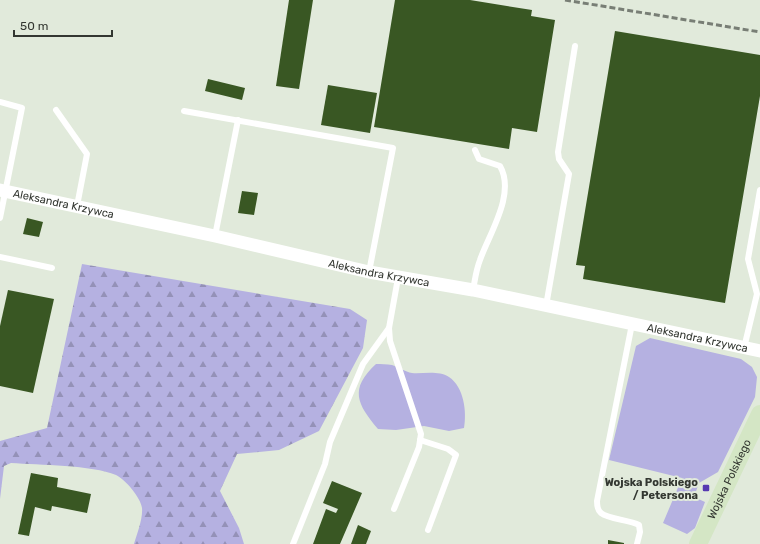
<svg xmlns="http://www.w3.org/2000/svg" width="760" height="544" font-family="Rubik,sans-serif">
<style>
.green{fill:#b5b1e1}
.forest{fill:url(#forest-firs)}
.building{fill:#395723}
.lines{fill:none;stroke-linecap:round;stroke-linejoin:round}
.lane{stroke:#fff;stroke-width:6}
.street{stroke:#fff;stroke-width:13}
.secondary{stroke:#d4e6c5;stroke-width:18}
.rail{stroke:#787e75;stroke-width:3;stroke-dasharray:6 3;stroke-linecap:butt}
.poi-dot{fill:#5739b1;stroke:#e1eadb;stroke-width:1.5}
.labels{text-anchor:middle;dominant-baseline:central;stroke-width:4;stroke-linejoin:round;paint-order:stroke}
.street-label{font-size:11px;fill:#333731;stroke:#e1eadb}
.poi-label{font-size:11px;font-weight:bold;fill:#333731;stroke:#e1eadb;text-anchor:end}
</style>
<defs>
<pattern id="forest-firs" width="22" height="20" patternUnits="userSpaceOnUse"><rect width="22" height="20" fill="#b5b1e1"/><path d="M5 1l3.5 6h-7zM16 11l3.5 6h-7z" fill="#9491b7"/></pattern>
</defs>
<rect width="100%" height="100%" fill="#e1eadb"/>
<!-- green -->
<g class="green">
<polygon points="650,338 741,359 752,367 757,377 755,397 718,472 699,483 694,497 705,502 695,528 687,534 663,523 682,478 609,460 636,346"/>
<path d="M376,364c5,0 11,0 16,1 7,2 13,7 20,8 11,1 26,-3 37,4 15,10 18,35 15,51l-15,3 -25,-5 -28,4 -18,-1c-21,-25 -29,-40 -2,-65z"/>
</g>
<!-- forest -->
<path class="forest" d="M82,264l268,45 17,11 -4,28 -44,83 -40,19 -42,4 -17,37 19,37 5,16h-110c3,-10 9,-25 8,-36 -1,-10 -17,-29 -26,-33 -24,-10 -77,-10 -105,-12l-7,3 -4,33v-58l47,-13z"/>
<!-- building -->
<g class="building">
<polygon points="289,0 313,0 299,89 276,86"/>
<polygon points="395,0 470,0 532,10 531,16 555,20 537,132 512,128 509,149 374,127"/>
<polygon points="615,31 760,55 760,96 725,303 583,279 585,266 576,265"/>
<polygon points="208,79 245,88 242,100 205,91"/>
<polygon points="328,85 377,93 370,133 321,125"/>
<polygon points="242,191 258,193 254,215 238,213"/>
<polygon points="27,218 43,222 39,237 23,234"/>
<polygon points="8,290 54,299 33,393 0,386 0,326"/>
<polygon points="31,473 58,478 57,487 91,494 87,513 52,506 51,511 35,507 29,536 18,534"/>
<polygon points="332,481 362,493 340,544 313,544 326,509 336,513 338,509 323,503"/>
<polygon points="358,525 371,531 366,544 351,544"/>
<polygon points="608,540 624,543 624,544 608,544"/>
</g>
<g class="lines">
<!-- lane -->
<g class="lane">
<polyline points="0,102 22,108 0,218"/>
<polyline points="56,110 87,154 77,206"/>
<polyline points="184,111 393,148 369,272"/>
<polyline points="215,236 238,120"/>
<polyline points="0,257 52,268"/>
<path d="M473,290c2,-10 3,-20 7,-30 9,-26 36,-66 20,-94l-21,-7 -4,-9"/>
<polyline points="546,306 569,174 559,159 558,152 575,46"/>
<path d="M632,324l-35,177c0,4 0,9 4,12 7,6 28,7 38,12l1,7 -3,12"/>
<polyline points="744,348 757,294 748,259 760,190"/>
<polyline points="420,440 448,449 456,455 428,530"/>
<polyline points="394,509 419,447 421,434 390,341 389,328 398,278"/>
<polyline points="293,544 325,464 330,442 363,364 389,328"/>
</g>
<!-- street -->
<path class="street" id="s1" d="M0,190l215,46 154,36 104,18 287,61"/>
<!-- secondary -->
<path class="secondary" id="s2" d="M698,544l62,-130"/>
<!-- rail -->
<polyline class="rail" points="565,0 760,32"/>
</g>
<!-- markers -->
<rect class="poi-dot" x="702" y="484" width="8" height="8" rx="2"/>
<g class="labels">
<!-- street labels -->
<g class="street-label">
<text stroke="none"><textPath href="#s1" startOffset="65">Aleksandra Krzywca</textPath></text>
<text stroke="none"><textPath href="#s1" startOffset="388">Aleksandra Krzywca</textPath></text>
<text stroke="none"><textPath href="#s1" startOffset="713">Aleksandra Krzywca</textPath></text>
<text stroke="none"><textPath href="#s2" startOffset="72">Wojska Polskiego</textPath></text>
</g>
<!-- poi labels -->
<g class="poi-label">
<text x="698" y="482">Wojska Polskiego<tspan x="698" dy="13">/ Petersona</tspan></text>
</g>
</g>
<!-- scale -->
<path d="M14 30v6h98v-6" fill="none" stroke="#333731" stroke-width="2"/>
<text x="20" y="30" font-size="12" fill="#333731" stroke="#e1eadb" stroke-width="3" paint-order="stroke">50 m</text>
</svg>
